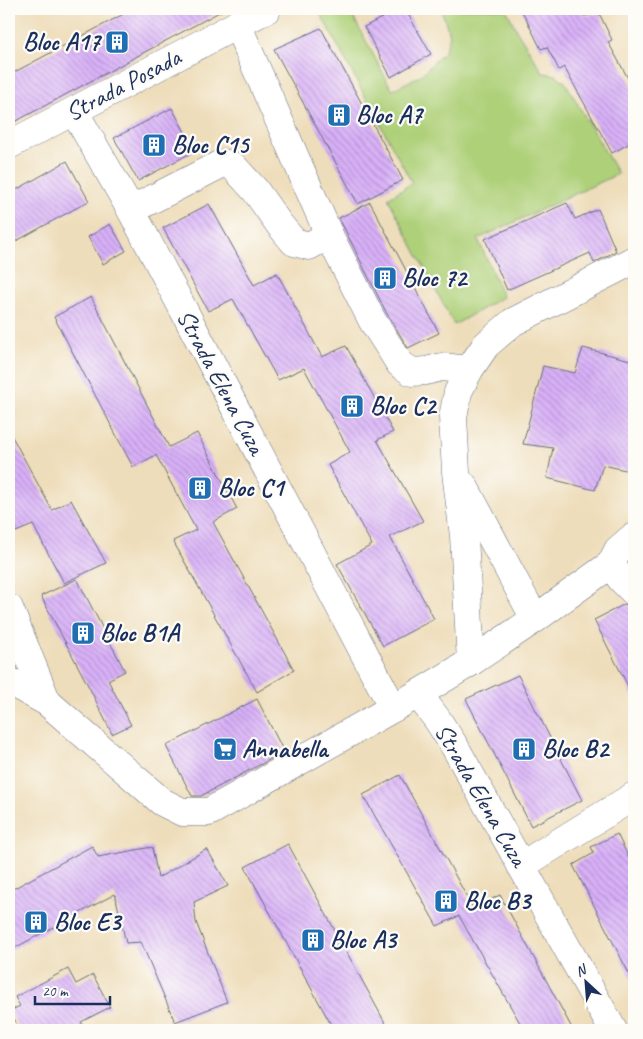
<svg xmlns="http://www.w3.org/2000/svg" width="643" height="1039" font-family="Caveat,sans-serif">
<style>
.park{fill:#aed078;stroke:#64806b}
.building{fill:url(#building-back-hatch)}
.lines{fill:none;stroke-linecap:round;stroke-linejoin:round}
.minor-casing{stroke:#656c7e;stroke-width:29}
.minor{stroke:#fff;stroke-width:28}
.labels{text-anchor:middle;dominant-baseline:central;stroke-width:4.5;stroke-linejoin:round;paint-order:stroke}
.poi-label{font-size:25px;font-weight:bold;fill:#1b2f5e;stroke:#fdfcf7;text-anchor:start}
.street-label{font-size:25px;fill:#1b2f5e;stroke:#fdfcf7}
</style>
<defs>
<pattern id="building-back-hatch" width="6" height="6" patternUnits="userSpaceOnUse" patternTransform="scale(1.25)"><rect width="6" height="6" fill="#d9b1f8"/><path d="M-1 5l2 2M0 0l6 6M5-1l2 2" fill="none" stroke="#af90cc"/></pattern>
</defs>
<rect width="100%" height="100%" fill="#fdfcf7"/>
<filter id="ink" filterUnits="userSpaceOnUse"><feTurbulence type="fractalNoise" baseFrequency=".02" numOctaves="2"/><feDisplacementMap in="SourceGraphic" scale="10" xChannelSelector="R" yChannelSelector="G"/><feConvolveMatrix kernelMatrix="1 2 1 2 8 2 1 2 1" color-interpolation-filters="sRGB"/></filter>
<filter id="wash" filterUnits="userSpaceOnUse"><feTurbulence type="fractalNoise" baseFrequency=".0096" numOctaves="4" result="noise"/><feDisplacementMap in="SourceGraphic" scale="20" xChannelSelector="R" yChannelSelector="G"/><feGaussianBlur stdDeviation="1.12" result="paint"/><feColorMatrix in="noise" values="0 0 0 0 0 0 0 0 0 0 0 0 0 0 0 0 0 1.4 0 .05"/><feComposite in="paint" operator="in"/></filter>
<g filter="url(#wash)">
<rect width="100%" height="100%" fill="#eeddba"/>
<!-- park -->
<polygon class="park" points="328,9 349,9 392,90 420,76 445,51 450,35 441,9 506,9 517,31 543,73 556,75 565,82 618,174 478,239 503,297 454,325 388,198 412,183 320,13"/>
<g id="blocks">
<!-- building -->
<g class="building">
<polygon points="133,9 225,9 9,125 9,75"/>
<polygon points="399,9 405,9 431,54 391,77 364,27"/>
<polygon points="521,9 580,9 584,16 599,13 612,40 608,42 634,89 634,141 612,153 564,67 559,70 547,47 541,49"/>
<polygon points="321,28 403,180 358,204 274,49"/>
<polygon points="172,108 195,151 138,181 114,138"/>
<polygon points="67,161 89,201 9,245 9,194"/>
<polygon points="370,202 439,333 408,348 386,312 339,218"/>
<polygon points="567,203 575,219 598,209 616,251 594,263 590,253 507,290 485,239"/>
<polygon points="209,204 254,285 277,273 322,357 346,346 393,432 377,440 423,521 390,537 434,619 383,646 337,564 372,545 328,465 350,452 304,368 278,380 233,299 208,311 163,228"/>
<polygon points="110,224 126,251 103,264 88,237"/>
<polygon points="91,297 169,447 197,433 237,509 213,522 294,670 257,692 173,541 196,530 156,455 133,467 54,317"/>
<polygon points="583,348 634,361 634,472 603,465 595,490 547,478 553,448 523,444 543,366 575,373"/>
<polygon points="9,431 52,510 71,500 106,563 64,583 33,525 16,532 9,518"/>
<polygon points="77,579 125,671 108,680 131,725 112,734 90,689 41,596"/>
<polygon points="625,604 630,607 634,607 634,698 594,620"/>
<polygon points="518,675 582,800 531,826 466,699"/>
<polygon points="257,699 284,752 201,796 192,796 166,746"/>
<polygon points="400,775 473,908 500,895 573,1030 524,1030 459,916 437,926 363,795"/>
<polygon points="617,834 634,868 634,983 573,865 594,853 591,847"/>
<polygon points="288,844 389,1030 334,1030 245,867"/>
<polygon points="92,846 98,857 152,847 158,878 207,849 228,886 194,902 196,922 227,1002 175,1022 141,942 126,943 115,894 9,951 9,891"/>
<polygon points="68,969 76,984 93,975 110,1007 81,1022 85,1030 20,1030 10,1011 20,1006 15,997"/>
</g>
</g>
</g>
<g filter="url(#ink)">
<use href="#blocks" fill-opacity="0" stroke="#656c7e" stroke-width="1"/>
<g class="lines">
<!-- minor casing -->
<g class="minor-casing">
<g id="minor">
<polyline points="237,24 329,235 372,320 400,364 412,372 426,371 442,367 469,370"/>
<polyline points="74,111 131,210 393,708"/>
<polyline points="9,145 267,9"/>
<polyline points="131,210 223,163 233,166 255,190 279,224 294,242 309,246 329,235"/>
<polyline points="464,486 535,619"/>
<polyline points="611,564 621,579 634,592"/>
<polyline points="9,608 47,702"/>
<polyline points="471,662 464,536 456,472 453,417 458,392 469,370 486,345 513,322 634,260"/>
<polyline points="9,681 47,702 162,802 182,812 209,812 418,694 471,662 535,619 611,564 618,550 632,538 634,537"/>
<polyline points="418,694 437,719 455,747 613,1030"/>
<polyline points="521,866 634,796"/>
</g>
</g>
<!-- minor -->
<use href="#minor" class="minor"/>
</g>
</g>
<!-- icons -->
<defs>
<g id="building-square" transform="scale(1.25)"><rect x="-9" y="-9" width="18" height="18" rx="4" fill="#1f6fb2" stroke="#fdfcf7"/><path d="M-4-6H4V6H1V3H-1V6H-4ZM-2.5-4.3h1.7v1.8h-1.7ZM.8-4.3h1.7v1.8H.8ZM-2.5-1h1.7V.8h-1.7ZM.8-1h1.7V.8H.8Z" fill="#fff"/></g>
<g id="supermarket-square" transform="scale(1.25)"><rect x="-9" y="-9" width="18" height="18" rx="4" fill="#1f6fb2" stroke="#fdfcf7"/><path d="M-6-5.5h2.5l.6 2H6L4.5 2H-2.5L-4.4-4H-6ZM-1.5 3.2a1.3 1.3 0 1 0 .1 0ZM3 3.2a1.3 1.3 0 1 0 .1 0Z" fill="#fff"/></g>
</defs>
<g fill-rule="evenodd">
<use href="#building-square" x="117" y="42"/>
<use href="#building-square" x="339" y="115"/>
<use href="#building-square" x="154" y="145"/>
<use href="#building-square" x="385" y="278"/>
<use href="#building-square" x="352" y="406"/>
<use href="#building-square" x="200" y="488"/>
<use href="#building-square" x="83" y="633"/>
<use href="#supermarket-square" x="225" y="749"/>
<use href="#building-square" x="524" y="749"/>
<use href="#building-square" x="446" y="901"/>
<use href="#building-square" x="36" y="922"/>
<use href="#building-square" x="313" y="940"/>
</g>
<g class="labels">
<!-- poi labels -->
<g class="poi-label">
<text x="100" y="42" text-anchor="end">Bloc A17</text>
<text x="356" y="115">Bloc A7</text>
<text x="172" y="145">Bloc C15</text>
<text x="402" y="278">Bloc 72</text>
<text x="370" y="406">Bloc C2</text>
<text x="218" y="488">Bloc C1</text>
<text x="100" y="633">Bloc B1A</text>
<text x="242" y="749">Annabella</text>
<text x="542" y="749">Bloc B2</text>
<text x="464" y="901">Bloc B3</text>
<text x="54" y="922">Bloc E3</text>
<text x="330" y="940">Bloc A3</text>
</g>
<!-- street labels -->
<g class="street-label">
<text transform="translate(123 85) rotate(-28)">Strada Posada</text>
<text transform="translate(221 382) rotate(62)">Strada Elena Cuza</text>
<text transform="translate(481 795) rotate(60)">Strada Elena Cuza</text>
</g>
</g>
<!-- margin -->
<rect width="643" height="1039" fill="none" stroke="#fdfcf7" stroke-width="30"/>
<!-- north arrow -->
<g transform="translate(586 982) rotate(334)" stroke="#fdfcf7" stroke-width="4" paint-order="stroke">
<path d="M0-4L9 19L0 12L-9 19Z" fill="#1b2f5e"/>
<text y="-8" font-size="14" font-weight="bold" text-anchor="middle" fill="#1b2f5e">N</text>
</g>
<!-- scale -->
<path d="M35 996v8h75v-8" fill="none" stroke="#1b2f5e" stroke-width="2.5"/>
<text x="42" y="996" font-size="15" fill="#1b2f5e" stroke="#fdfcf7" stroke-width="4" paint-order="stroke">20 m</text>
</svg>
